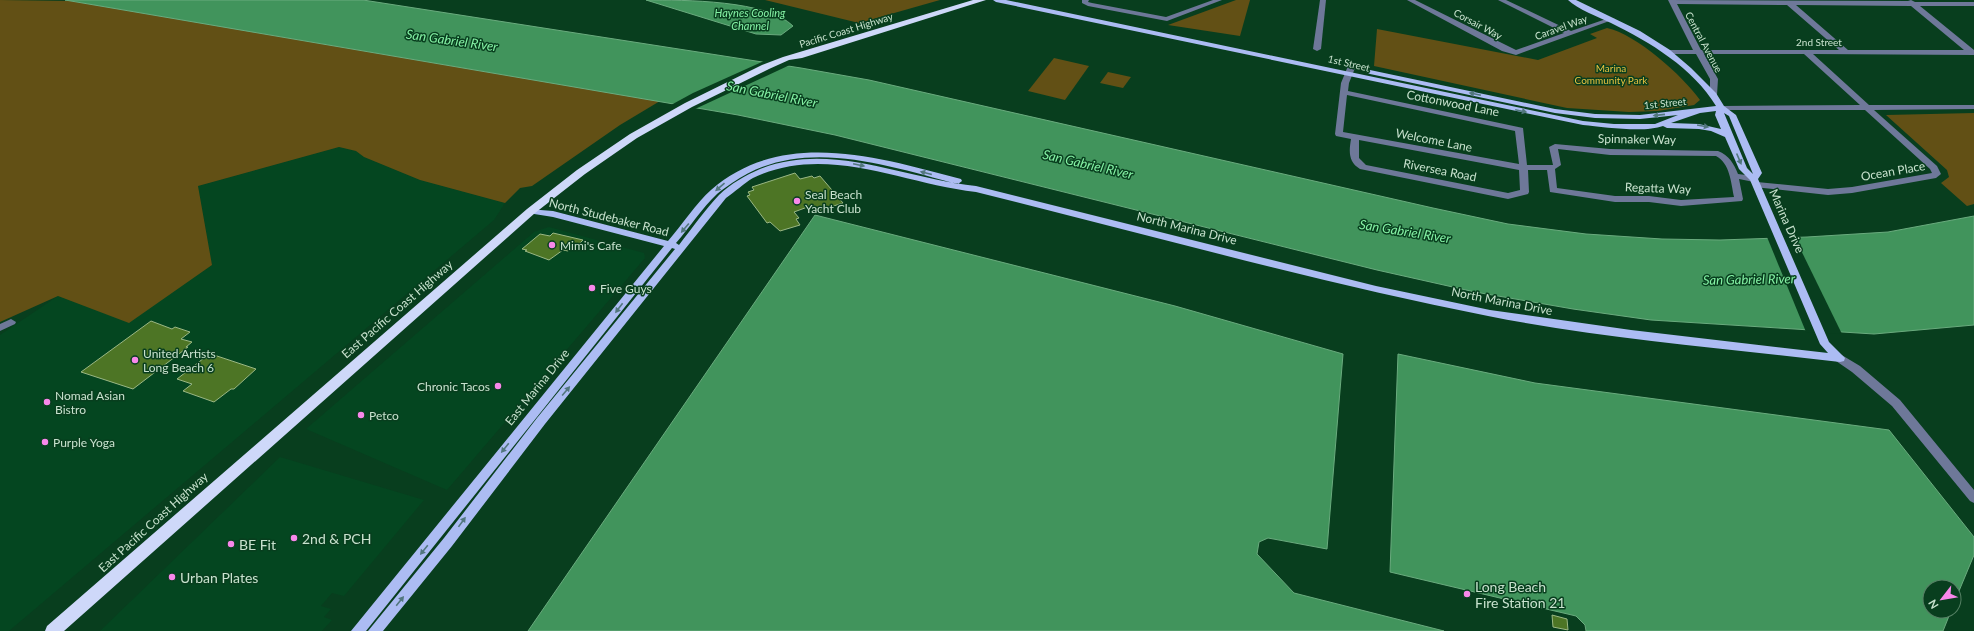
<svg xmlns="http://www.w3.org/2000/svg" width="1974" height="631" font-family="Lato,sans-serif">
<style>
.built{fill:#044620}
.green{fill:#625015}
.water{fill:#41945c;stroke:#6aab7e}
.pier{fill:#083e1e}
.building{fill:#4d7525;stroke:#9ab784}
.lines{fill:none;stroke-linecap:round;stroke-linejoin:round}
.minor{fill:#6e7899;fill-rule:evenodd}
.major{fill:#acbcf3;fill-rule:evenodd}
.highway{fill:#ced8f9;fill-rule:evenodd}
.oneway{fill:#52777e}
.poi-dot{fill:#f888ea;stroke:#083e1e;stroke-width:1.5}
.labels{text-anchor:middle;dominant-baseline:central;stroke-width:3;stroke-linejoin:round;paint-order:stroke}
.far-street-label{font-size:10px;fill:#c8e2ce;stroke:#083e1e}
.far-park-label{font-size:10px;fill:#e9c241;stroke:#083e1e}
.far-water-label{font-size:11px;font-style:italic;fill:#85f2a5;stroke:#083e1e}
.street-label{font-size:12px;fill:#c8e2ce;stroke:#083e1e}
.poi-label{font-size:12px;fill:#c8e2ce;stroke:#083e1e;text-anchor:start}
.water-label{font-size:13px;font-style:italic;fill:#85f2a5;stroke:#083e1e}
.near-poi-label{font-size:14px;fill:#c8e2ce;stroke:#083e1e;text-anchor:start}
</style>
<rect width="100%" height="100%" fill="#083e1e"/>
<!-- built -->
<g class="built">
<polygon points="339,147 356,151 364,157 420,180 505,203 494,220 9,631 0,631 0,335 58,296 129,322 212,265 198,186"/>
<polygon points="549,227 644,253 645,258 447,490 306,429 534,232"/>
<polygon points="280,457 424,500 344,596 332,593 321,606 331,609 324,617 332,620 322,631 100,631"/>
</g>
<!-- green -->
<g class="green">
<polygon points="0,0 71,1 660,101 620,125 532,186 520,188 505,203 420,180 364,157 356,151 339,147 198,186 212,265 129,323 58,296 0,322"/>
<polygon points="765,0 940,0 859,23"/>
<polygon points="1236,0 1250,0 1240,36 1168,25"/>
<path d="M1607,28c29,6 76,48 93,72l-6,5 -36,6 -29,1 -62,-4 -193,-42 3,-37 161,31 59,-22 -7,-4z"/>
<polygon points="1054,58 1089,66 1065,100 1028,91"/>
<polygon points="1108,72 1131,77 1123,88 1100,83"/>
<polygon points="1974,113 1974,204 1967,206 1941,183 1949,177 1947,170 1886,115"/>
</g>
<!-- water -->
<g class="water">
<polygon points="65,0 363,0 801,68 869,80 1433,208 1508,224 1586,234 1662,239 1720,240 1807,237 1888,232 1974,216 1974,325 1874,334 1651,320 1573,309 1475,292 1377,270 835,135 738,115"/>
<path d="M646,0c39,0 121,0 147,26l-12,9 -25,-1z"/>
<polygon points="815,215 1175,306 1343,354 1327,549 1268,538 1259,542 1257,554 1294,593 1444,631 528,631"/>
<polygon points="1398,354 1535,383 1889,430 1974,537 1974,555 1954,603 1954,587 1930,587 1930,611 1951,611 1943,631 1586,631 1585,625 1576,616 1390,572"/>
</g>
<!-- pier -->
<g class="pier">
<polygon points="766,60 792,64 695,109 671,105 693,93"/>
<polygon points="1794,236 1842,334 1806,332 1767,237"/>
</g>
<!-- building -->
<g class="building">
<polygon points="795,173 800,179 812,176 814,178 820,176 843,203 818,211 813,205 794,212 799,218 796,219 800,225 780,231 770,222 767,223 747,196 750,195 748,192 754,190 752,187"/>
<polygon points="553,233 583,240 575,248 573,247 568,251 563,250 549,260 525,251 527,250 522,249 540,234 550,236"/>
<polygon points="151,321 172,329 175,327 190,332 181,339 192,342 186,347 188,347 133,389 81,372"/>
<polygon points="214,355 256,369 234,389 231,389 214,402 183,391 192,384 177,379 204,358 211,358"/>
<polygon points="1552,615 1567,619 1568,630 1553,627"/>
</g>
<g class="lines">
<!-- minor -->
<g class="minor">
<polygon points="1082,0 1089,0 1088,2 1092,3 1166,17 1213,0 1222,0 1167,21 1088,6 1082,3"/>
<polygon points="1320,0 1326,0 1321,49 1317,51 1313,49"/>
<polygon points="1407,0 1415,0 1516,50 1564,33 1498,0 1506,0 1571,31 1609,18 1615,19 1516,55 1502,51"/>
<path d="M1668,0l240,1 3,-1 4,2h59v4h-54l54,44v5l-161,-1 56,51h105v4l-100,1 63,56 4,8 -5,4 -84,15 -24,2 -74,-8 -1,-2 1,-2 3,-1 71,7 24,-2 80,-14 -2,-4 -65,-59h-147v-4h3l139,-1 -56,-51h-100l14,25 -1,16 -1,2h-6v-18l-14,-25h-29l-4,-2 4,-2h26zM1677,4l110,1 52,45h-138zM1796,5l115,1 53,44h-116z"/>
<path d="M1348,66h6l1,2 -6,15 -1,8 175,37 4,37h26l-4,-18 6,-3 55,5 108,2c11,4 16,13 20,23l16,2 4,3 -4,3 -15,-3 4,20 -1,2 -61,5 -32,-4h-34l-65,-10 -3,-22h-19l1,22 -1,2 -20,5 -148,-30c-12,-7 -11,-18 -9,-30l-15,-3 -1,-2 6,-51zM1347,95l168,36 4,33 -176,-32zM1359,140l160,30 1,20 -12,3 -142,-28 -7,-7zM1558,149l52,6 106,1c14,7 15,27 18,41l-53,3 -32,-4h-34l-58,-8 -2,-19 6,-4z"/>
<polygon points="11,319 16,322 15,324 0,331 0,324"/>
<polygon points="1840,354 1860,366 1900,400 1974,490 1974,503 1970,501 1892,406 1852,372 1836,361 1835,358 1836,355"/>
</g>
<!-- major -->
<path class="major" d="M993,0h13l577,121 31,3h41l23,-9 -38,4 -45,-1 -40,-5 -185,-39 -4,-2 4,-2 185,39 40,5 45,1 76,-9c-23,-38 -66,-64 -105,-83 -12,-6 -34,-14 -43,-23h8l64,31 30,19 21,18 25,25 8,13 12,9 26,58 -4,6 71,163 16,16 -1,3 -4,1c-117,-14 -236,-23 -352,-46 -172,-34 -342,-82 -512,-124 -74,-8 -149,-49 -223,-14 -9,5 -18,14 -27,20l-181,226 -93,122 -69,85h-15l76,-93 93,-120 138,-169 -3,-1 -306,383h-15l313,-385 -111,-29 -25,-4 -1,-2 1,-2 25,2 115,30c13,-15 29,-39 43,-51 72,-63 169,-32 250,-11l1,2 -4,3c-73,-19 -158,-49 -226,-1 -5,4 -11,7 -15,11 -15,14 -27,33 -41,49l3,2c13,-17 26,-35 40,-50 11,-11 27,-20 41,-26 72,-28 144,10 216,17l400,100 114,24 141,20 197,23 -8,-9 -70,-164 -11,-11 -14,-32 -14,-6 -12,-2 -32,-1 -4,-2c-19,7 -59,1 -80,-1l-587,-123zM1716,111l-1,4 6,14 -22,-5 -28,-1 29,-10zM1724,113l5,3 24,58 -6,-6z"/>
<!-- highway -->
<polygon class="highway" points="973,0 986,0 802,58 789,60 769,69 692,107 637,138 585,174 535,213 64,631 45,631 47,626 527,209 577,170 630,134 685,103 762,65 783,57"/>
</g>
<!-- one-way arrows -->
<defs><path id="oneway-solid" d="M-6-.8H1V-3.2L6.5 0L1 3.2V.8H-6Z"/></defs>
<g class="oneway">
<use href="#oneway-solid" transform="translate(1475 94) rotate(-168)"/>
<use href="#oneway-solid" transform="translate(1521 111) rotate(12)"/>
<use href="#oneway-solid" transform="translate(1659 115) rotate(174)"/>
<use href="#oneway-solid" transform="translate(1703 126) rotate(10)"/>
<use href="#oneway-solid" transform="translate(1739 159) rotate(67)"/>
<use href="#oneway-solid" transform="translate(859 165) rotate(12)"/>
<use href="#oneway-solid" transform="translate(926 173) rotate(-166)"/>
<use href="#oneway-solid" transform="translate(720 187) rotate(139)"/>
<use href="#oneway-solid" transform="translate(685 228) rotate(130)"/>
<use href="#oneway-solid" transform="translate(619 308) rotate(127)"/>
<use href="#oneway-solid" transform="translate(566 391) rotate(-50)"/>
<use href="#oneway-solid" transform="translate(505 448) rotate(129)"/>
<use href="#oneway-solid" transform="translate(462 522) rotate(-54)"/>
<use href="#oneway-solid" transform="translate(424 550) rotate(129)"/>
<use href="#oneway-solid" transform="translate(400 601) rotate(-51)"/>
</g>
<!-- markers -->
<g class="poi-dot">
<circle cx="797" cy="201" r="4"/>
<circle cx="552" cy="245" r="4"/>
<circle cx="592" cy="288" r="4"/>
<circle cx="135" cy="360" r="4"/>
<circle cx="498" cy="386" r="4"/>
<circle cx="47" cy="402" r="4"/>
<circle cx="361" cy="415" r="4"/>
<circle cx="45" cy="442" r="4"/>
<circle cx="294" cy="538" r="4"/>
<circle cx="231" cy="544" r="4"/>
<circle cx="172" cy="577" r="4"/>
<circle cx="1467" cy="594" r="4"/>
</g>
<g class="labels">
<!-- far-street labels -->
<g class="far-street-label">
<text transform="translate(1478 24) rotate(28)">Corsair Way</text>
<text transform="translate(1561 27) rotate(-20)">Caravel Way</text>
<text transform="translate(846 30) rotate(-17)">Pacific Coast Highway</text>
<text transform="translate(1704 42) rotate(62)">Central Avenue</text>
<text x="1819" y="42">2nd Street</text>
<text transform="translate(1349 63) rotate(13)">1st Street</text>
<text transform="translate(1665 103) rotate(-6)">1st Street</text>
</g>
<!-- far-park labels -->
<g class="far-park-label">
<text x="1611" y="68">Marina<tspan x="1611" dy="12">Community Park</tspan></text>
</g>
<!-- far-water labels -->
<g class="far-water-label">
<text x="750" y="12">Haynes Cooling<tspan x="750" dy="13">Channel</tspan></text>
</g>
<!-- street labels -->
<g class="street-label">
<text transform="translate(1453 103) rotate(11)">Cottonwood Lane</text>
<text transform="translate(1637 139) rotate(1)">Spinnaker Way</text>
<text transform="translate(1434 140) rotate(11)">Welcome Lane</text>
<text transform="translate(1440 170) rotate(11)">Riversea Road</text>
<text transform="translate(1893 171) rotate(-10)">Ocean Place</text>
<text transform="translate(1658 188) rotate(2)">Regatta Way</text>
<text transform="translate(609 217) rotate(14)">North Studebaker Road</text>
<text transform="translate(1787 221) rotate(66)">Marina Drive</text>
<text transform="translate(1187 228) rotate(14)">North Marina Drive</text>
<text transform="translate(1502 301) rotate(11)">North Marina Drive</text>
<text transform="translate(397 309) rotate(-41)">East Pacific Coast Highway</text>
<text transform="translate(537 387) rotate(-51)">East Marina Drive</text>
<text transform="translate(153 522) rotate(-42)">East Pacific Coast Highway</text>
</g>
<!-- poi labels -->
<g class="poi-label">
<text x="805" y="194">Seal Beach<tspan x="805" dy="14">Yacht Club</tspan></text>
<text x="560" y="245">Mimi's Cafe</text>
<text x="600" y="288">Five Guys</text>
<text x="143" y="353">United Artists<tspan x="143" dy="14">Long Beach 6</tspan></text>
<text x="490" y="386" text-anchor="end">Chronic Tacos</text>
<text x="55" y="395">Nomad Asian<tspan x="55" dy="14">Bistro</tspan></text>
<text x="369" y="415">Petco</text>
<text x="53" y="442">Purple Yoga</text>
</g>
<!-- water labels -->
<g class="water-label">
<text transform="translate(452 40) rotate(8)">San Gabriel River</text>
<text transform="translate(772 94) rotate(11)">San Gabriel River</text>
<text transform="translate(1088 164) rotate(13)">San Gabriel River</text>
<text transform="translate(1405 231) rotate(9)">San Gabriel River</text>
<text transform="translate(1749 279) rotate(-1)">San Gabriel River</text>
</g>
<!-- near-poi labels -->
<g class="near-poi-label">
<text x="302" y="538">2nd &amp; PCH</text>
<text x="239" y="544">BE Fit</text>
<text x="180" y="577">Urban Plates</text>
<text x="1475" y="586">Long Beach<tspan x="1475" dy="16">Fire Station 21</tspan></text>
</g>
</g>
<!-- north arrow -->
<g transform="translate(1942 599) rotate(239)"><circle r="19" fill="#083e1e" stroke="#558064"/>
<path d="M0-3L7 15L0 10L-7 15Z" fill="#f888ea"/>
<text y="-6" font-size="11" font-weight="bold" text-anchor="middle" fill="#c8e2ce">N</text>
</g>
</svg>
